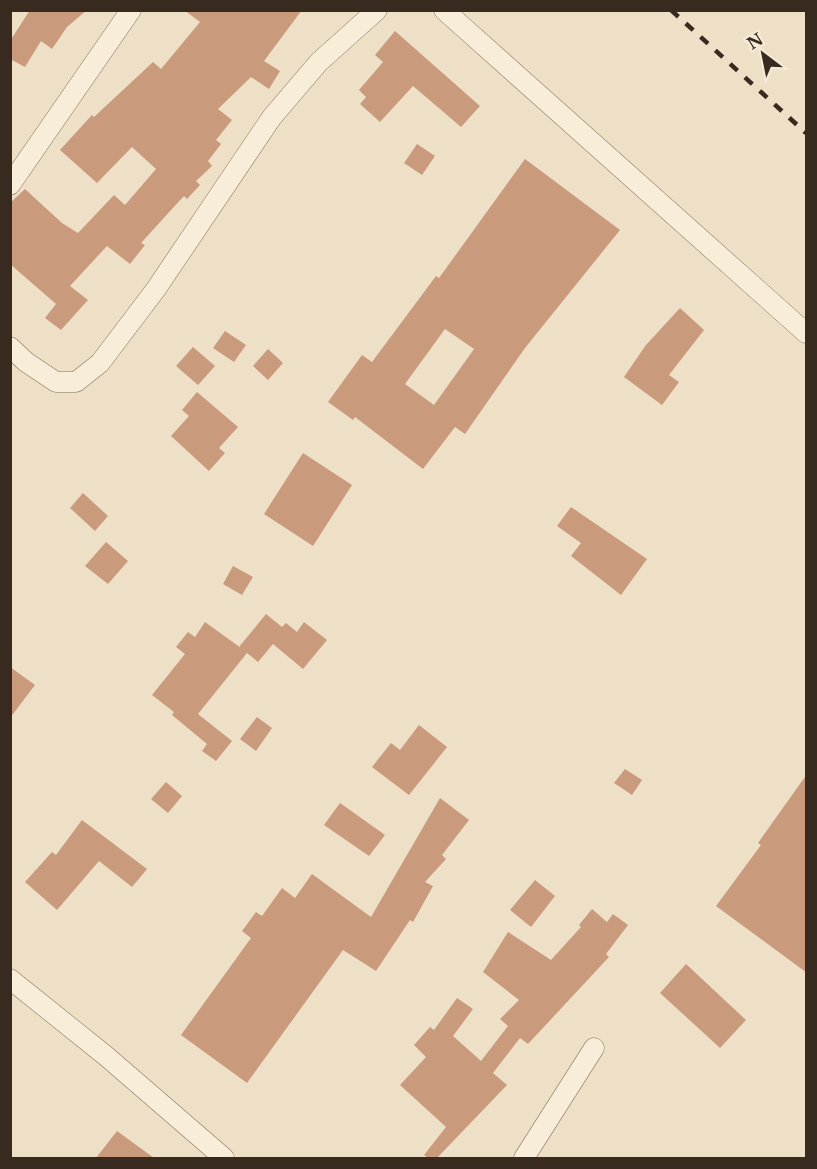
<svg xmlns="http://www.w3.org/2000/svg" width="817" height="1169" font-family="'Libre Baskerville',serif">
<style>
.building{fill:#ca9a7d;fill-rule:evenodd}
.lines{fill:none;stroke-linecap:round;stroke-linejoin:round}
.street-casing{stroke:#88715c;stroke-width:21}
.street{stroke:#f8edd9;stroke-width:20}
.rail{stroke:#382a1f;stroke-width:4.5;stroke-dasharray:10 10;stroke-linecap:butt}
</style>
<rect width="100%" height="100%" fill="#ede0c6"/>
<!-- building -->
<g class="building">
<polygon points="30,10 87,10 67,27 52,49 41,41 25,67 10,59 10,41"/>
<polygon points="184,10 302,10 264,61 280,71 269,89 251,77 218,109 232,120 216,140 221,144 208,161 212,166 196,181 200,185 187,199 184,196 172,209 141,243 145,245 130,264 107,246 70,286 88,300 61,330 45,318 56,304 10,264 10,203 25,189 62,223 78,233 114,195 125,205 156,169 132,147 97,183 60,150 92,115 94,117 153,62 161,69 200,22"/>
<polygon points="395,31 480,106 461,127 413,86 380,122 360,104 366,97 359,90 383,62 375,55"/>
<polygon points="417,144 435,156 422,175 404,163"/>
<path d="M525,159l95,71 -95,118 -60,86 -10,-7 -32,42 -68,-52 -2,3 -25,-18 34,-47 10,7 64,-86 3,2zM445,329l29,20 -40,56 -29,-21z"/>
<polygon points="680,308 704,330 669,375 679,382 662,405 624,377 646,345"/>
<polygon points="225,331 246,345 234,362 213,348"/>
<polygon points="193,347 215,366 198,385 176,366"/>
<polygon points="268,349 283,363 268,380 253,366"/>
<polygon points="197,392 238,427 219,448 225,453 209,471 171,436 189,416 182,410"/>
<polygon points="303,453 352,485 313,546 264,514"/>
<polygon points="83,493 108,516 95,531 70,508"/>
<polygon points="571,507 647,559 621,595 571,556 581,543 557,526"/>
<polygon points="106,542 128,561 108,584 85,566"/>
<polygon points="233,566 253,577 242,595 223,584"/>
<polygon points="266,614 282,627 286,623 297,632 304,622 327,640 303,669 273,644 258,662 247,653 198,714 232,741 216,761 202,751 207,744 172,715 174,712 152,695 185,654 176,647 188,632 195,637 205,622 241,648 239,647"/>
<polygon points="10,667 35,685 10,718"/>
<polygon points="257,717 272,728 256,751 240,739"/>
<polygon points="419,725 447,747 409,795 372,767 391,743 400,750"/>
<polygon points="625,769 642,780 632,795 614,783"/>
<polygon points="807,774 807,973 716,906 761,845 758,843"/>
<polygon points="166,782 182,796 168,813 151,799"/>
<polygon points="440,798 469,820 442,855 446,859 425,882 433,886 413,922 410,920 376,971 343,950 247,1083 181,1035 251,938 242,931 256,912 262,916 282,888 295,898 312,874 371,917"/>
<polygon points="340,803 385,835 369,856 324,825"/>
<polygon points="82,820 147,869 132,887 99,861 57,910 25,882 52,852 56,855"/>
<polygon points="535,880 555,896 531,927 510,910"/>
<polygon points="592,909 607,922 613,914 628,925 606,954 609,957 528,1044 520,1038 493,1073 507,1085 437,1158 428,1158 424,1155 446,1127 400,1085 426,1057 414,1045 430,1027 434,1030 457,998 473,1009 453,1036 481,1061 508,1026 500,1019 519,1000 483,972 508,932 551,960 581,927 579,925"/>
<polygon points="686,964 746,1020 720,1048 660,993"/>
<polygon points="117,1131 154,1158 96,1158"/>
</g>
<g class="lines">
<!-- street casing -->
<g class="street-casing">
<g id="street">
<polyline points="444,10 806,333"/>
<polyline points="10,185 131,10"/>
<polyline points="10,347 26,362 56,382 76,382 100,363 156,289 272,117 319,62 377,10"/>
<polyline points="10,979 106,1056 224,1158"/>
<polyline points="524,1158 594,1048"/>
</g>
</g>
<!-- street -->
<use href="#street" class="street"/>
<!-- rail -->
<polyline class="rail" points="671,10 806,133"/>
</g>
<!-- border -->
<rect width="817" height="1169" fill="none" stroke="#382a1f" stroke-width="24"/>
<!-- north arrow -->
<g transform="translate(763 54) rotate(328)" stroke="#f5ead5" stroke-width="4.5" paint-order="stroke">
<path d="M0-4.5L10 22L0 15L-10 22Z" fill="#382a1f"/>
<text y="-9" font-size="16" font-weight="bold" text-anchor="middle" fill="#382a1f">N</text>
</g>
</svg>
